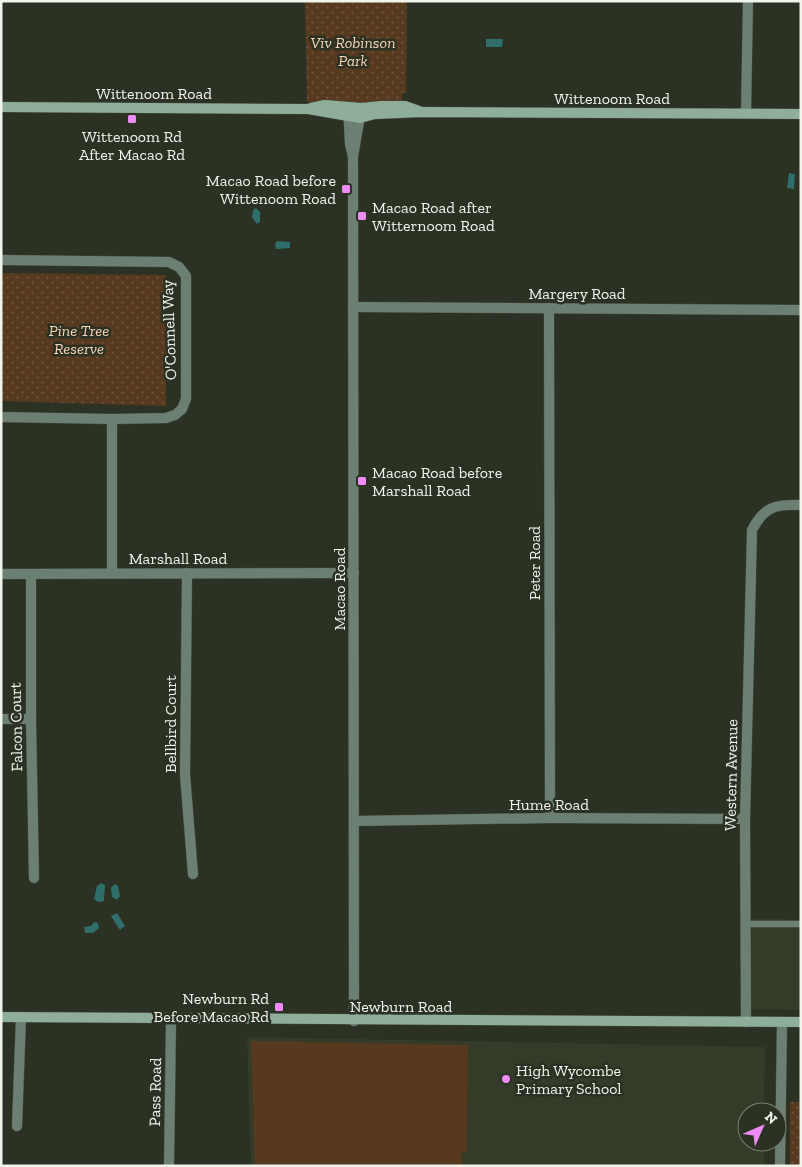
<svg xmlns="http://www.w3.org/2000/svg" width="802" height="1167" font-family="'Zilla Slab',serif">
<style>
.built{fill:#343c29}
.grass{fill:#56391f}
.park{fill:url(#park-dots)}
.water{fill:#2f6e6b}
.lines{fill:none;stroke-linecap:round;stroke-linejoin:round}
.lane-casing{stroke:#474c3f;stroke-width:8}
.street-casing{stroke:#474c3f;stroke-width:11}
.secondary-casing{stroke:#474c3f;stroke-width:11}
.lane{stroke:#6c7f73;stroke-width:6}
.street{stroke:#6c7f73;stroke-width:10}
.secondary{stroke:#8eae9a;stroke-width:10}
.poi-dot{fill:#ef8bf7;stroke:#2b3123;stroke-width:2}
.labels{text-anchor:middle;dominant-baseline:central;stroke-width:5;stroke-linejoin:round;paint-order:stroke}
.park-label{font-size:16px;font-style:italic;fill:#fad5b8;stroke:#2b3123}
.street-label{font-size:16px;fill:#f0f4eb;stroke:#2b3123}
.poi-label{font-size:16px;fill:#f0f4eb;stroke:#2b3123;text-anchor:start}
</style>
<defs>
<pattern id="park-dots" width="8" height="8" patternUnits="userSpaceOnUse" patternTransform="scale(1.25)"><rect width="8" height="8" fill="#56391f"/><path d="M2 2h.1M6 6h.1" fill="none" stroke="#6f5640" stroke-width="1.8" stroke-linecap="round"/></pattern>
</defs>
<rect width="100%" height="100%" fill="#2b3123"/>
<!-- built -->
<g class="built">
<polygon points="745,918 801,920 801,1010 746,1009"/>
<polygon points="247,1037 765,1047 764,1112 747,1112 747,1142 764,1142 764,1166 251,1166"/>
</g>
<!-- grass -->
<polygon class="grass" points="251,1041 468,1045 467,1151 462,1152 462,1166 255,1166"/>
<!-- park -->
<g class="park">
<polygon points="305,1 407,1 406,93 402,93 402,104 307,102"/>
<polygon points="1,273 166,275 166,406 1,401"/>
<rect x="790" y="1102" width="11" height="64"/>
</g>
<!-- water -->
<g class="water">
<polygon points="486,39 503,39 502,47 486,47"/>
<polygon points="789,173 795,174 794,189 787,188"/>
<polygon points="256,208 260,212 260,222 257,224 252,218 253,210"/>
<polygon points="277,241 290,242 290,248 276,249 275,244"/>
<polygon points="101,883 105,885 104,901 98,902 94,899 97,886"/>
<polygon points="115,884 118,886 120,896 117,900 112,897 111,888"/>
<polygon points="117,913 125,926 120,930 111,916"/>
<polygon points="94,922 98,923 99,928 93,933 85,933 84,927 91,926"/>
</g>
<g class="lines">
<!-- lane casing -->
<g class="lane-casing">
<polyline id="lane" points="745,924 801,924"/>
</g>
<!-- street casing -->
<g class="street-casing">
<g id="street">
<polyline points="348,107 350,144 353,157 354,1021"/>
<polyline points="746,113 748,1"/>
<polyline points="353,156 361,111"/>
<polyline points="1,260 169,262 179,267 186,276 186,399 182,409 175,415 166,418 112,419 1,417"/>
<polyline points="353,307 801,310"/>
<polyline points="549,308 550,818"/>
<polyline points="112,573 112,419"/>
<polyline points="187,573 185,775 193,874"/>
<polyline points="1,574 354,573"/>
<polyline points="31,575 31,719 34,878"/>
<polyline points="1,719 31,719"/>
<polyline points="354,821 550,818 745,819"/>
<path d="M746,1022l-1,-203 7,-289c12,-23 23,-26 49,-25"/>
<polyline points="17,1126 21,1017"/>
<polyline points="169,1166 171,1019"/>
<polyline points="780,1166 782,1022"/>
</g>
</g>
<!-- secondary casing -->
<g class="secondary-casing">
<g id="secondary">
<polyline points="1,107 308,109 360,118 375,114 423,112 801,114"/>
<polyline points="311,108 325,105 361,108 382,106 405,106 419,111"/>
<polyline points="1,1017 801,1022"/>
</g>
</g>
<!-- lane -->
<use href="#lane" class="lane"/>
<!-- street -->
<use href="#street" class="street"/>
<!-- secondary -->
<use href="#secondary" class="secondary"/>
</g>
<!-- markers -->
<g class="poi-dot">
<rect x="127" y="114" width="10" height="10" rx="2.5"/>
<rect x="341" y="184" width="10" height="10" rx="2.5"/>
<rect x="357" y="211" width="10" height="10" rx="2.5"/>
<rect x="357" y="476" width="10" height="10" rx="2.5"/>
<rect x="274" y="1002" width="10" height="10" rx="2.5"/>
<circle cx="506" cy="1079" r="5"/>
</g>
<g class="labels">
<!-- park labels -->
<g class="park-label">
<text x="353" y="42">Viv Robinson<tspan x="353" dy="18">Park</tspan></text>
<text x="79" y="330">Pine Tree<tspan x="79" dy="18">Reserve</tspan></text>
</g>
<!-- street labels -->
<g class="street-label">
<text x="154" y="93">Wittenoom Road</text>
<text x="612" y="98">Wittenoom Road</text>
<text x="577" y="293">Margery Road</text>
<text transform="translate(169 330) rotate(-92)">O'Connell Way</text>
<text x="178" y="558">Marshall Road</text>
<text transform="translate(534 563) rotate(-90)">Peter Road</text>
<text transform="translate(339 589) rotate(-90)">Macao Road</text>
<text transform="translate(170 724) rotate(-90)">Bellbird Court</text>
<text transform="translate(16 727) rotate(-91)">Falcon Court</text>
<text transform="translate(731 775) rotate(-89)">Western Avenue</text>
<text x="549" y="804">Hume Road</text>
<text x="401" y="1006">Newburn Road</text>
<text transform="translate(155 1092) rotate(-89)">Pass Road</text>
</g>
<!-- poi labels -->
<g class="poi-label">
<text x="132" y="136" text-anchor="middle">Wittenoom Rd<tspan x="132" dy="18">After Macao Rd</tspan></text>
<text x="336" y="180" text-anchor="end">Macao Road before<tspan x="336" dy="18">Wittenoom Road</tspan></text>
<text x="372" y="207">Macao Road after<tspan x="372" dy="18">Witternoom Road</tspan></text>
<text x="372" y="472">Macao Road before<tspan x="372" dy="18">Marshall Road</tspan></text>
<text x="269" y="998" text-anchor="end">Newburn Rd<tspan x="269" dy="18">Before Macao Rd</tspan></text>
<text x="516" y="1070">High Wycombe<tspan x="516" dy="18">Primary School</tspan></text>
</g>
</g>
<!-- border -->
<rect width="802" height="1167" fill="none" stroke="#f0f4eb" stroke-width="5"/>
<!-- north arrow -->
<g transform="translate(762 1127) rotate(45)"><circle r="24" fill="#2b3123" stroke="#7a7f73"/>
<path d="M0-4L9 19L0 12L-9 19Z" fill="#ef8bf7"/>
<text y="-8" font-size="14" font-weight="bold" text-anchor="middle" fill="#f0f4eb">N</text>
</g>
</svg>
